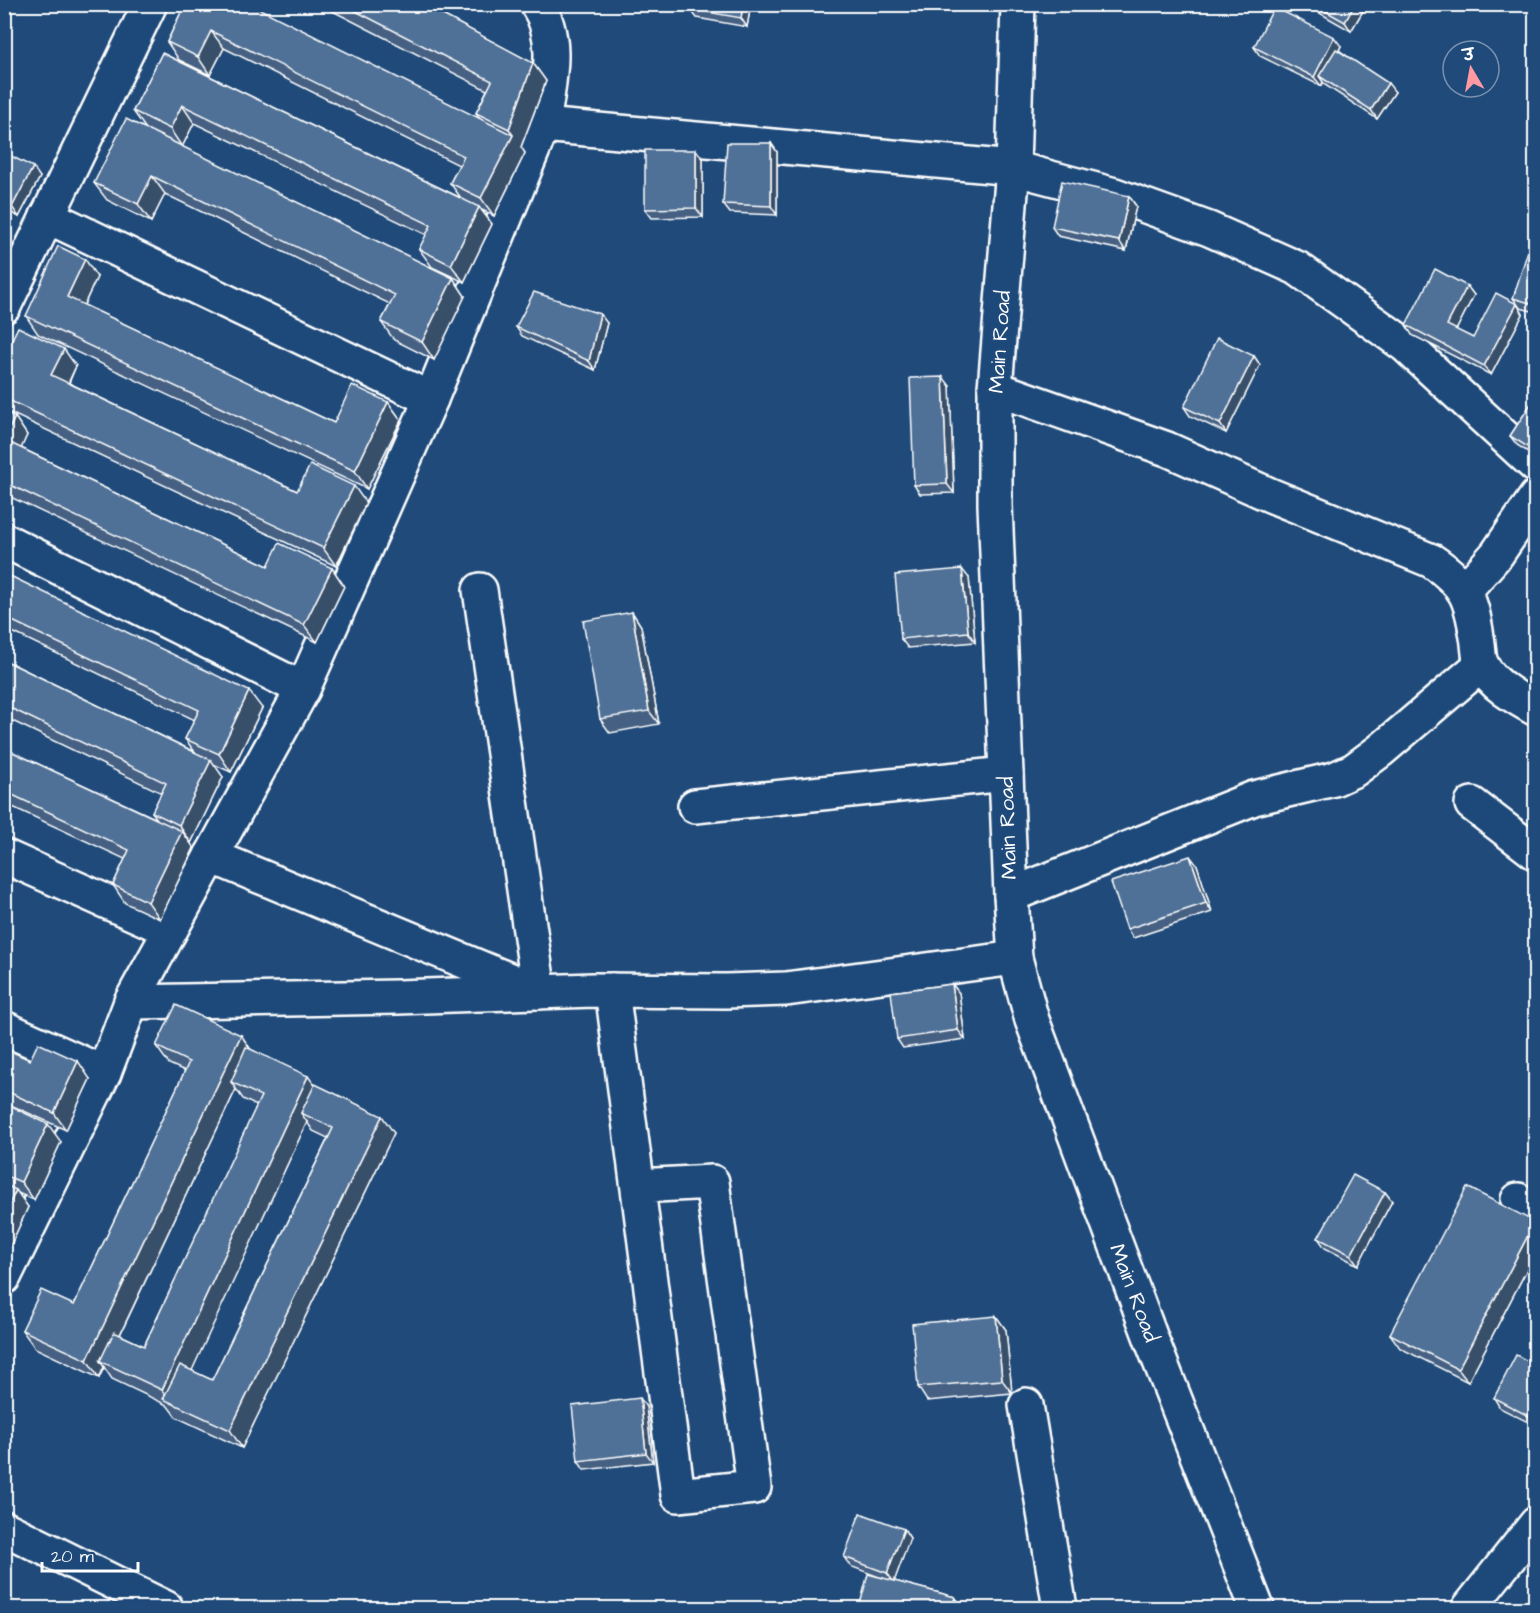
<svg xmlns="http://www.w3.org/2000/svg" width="1540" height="1613" font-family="'Architects Daughter','Playpen Sans Deva',sans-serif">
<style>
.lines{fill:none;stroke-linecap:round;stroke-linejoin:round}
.minor-casing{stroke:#fff;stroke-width:38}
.minor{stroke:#1f4a7a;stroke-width:33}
.wall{fill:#456182;stroke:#fff;stroke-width:1.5;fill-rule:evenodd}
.shaded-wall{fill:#384f6a;stroke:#fff;stroke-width:1.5}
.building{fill:#507197;stroke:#fff;stroke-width:1.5}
.labels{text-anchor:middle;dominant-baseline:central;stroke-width:5;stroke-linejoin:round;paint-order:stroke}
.street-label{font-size:22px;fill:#fff;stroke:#1f4a7a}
</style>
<rect width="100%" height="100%" fill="#1f4a7a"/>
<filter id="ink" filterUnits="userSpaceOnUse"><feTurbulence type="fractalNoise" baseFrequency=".0167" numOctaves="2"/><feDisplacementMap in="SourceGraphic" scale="12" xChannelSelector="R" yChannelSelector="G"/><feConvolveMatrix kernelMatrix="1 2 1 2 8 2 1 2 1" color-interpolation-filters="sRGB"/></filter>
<g filter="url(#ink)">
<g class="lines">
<!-- minor casing -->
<g class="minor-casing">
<g id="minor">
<path d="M537,4c24,36 11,81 6,121"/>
<polyline points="1018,4 1013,168 995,388 995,505 1011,895 1015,958 1032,1020 1152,1341 1257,1608"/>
<polyline points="47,216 431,399"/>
<polyline points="4,306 150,4"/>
<path d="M995,388l172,61 103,46 162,66c34,23 39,37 45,76 2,9 1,21 5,28 9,19 36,34 54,44"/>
<polyline points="4,540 303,689"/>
<polyline points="480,590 539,992"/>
<polyline points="1465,590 1497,554 1536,497"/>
<polyline points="1472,804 1536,853"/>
<polyline points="695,806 1006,774"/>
<polyline points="4,856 170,930"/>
<polyline points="211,856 529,988"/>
<polyline points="1011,895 1254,798 1334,779 1354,770 1381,750 1481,665"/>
<polyline points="612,990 678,1495 754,1487 712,1182 638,1186"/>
<polyline points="131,1002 398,997 593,990 726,991 786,989 1015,958"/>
<polyline points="4,1028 104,1073"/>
<polyline points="1518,1200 1536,1209"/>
<polyline points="4,1277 104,1073 131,1002 303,689 431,399 543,125 1013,168 1115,195 1209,229 1297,268 1405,345 1536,466"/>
<polyline points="1026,1405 1060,1608"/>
<polyline points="4,1528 166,1608"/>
<polyline points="1469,1608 1536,1524"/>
</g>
</g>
<!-- minor -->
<use href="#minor" class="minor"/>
</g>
<!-- wall -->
<g class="wall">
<polygon points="185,4 480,119 476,113 487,90 319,4 422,4 533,63 546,81 521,147 525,153 494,216 482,210 492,224 464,282 432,267 419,249 427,235 194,123 182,147 453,278 465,296 434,360 394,340 381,322 390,304 165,194 151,222 107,200 94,183 146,129 133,111 162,53 461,198 450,183 459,165 224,48 210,75 179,60 167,42"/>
<polygon points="751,4 747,27 697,18 690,9"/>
<polygon points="1304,4 1367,4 1351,31"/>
<polygon points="1341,46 1339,50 1395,92 1377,119 1325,85 1323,82 1321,86 1260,56 1254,47"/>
<polygon points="771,143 777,152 777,215 730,213 723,204"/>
<polygon points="696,150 703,159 703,217 652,218 645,209"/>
<polygon points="4,160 40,177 19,217 4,209"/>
<polygon points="1129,196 1136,206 1126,251 1058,236 1052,227"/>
<polygon points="1536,239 1536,312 1520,308 1513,298"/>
<polygon points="97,277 84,305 334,423 388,402 401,420 367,489 38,334 26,316"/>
<polygon points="1467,286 1474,295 1456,330 1473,338 1517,304 1523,314 1491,375 1412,335 1406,325"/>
<polygon points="607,323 595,370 522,336 516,327"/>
<polygon points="4,356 76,366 69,383 297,491 366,503 336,566 4,410"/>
<polygon points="1254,356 1260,365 1226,433 1190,416 1184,407"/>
<polygon points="950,386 954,493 920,494 914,485"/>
<polygon points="1536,396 1536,457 1517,445 1510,436"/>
<polygon points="4,412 15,417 27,435 21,448 268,566 332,568 344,586 317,642 4,494"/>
<polygon points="4,573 262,708 231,772 213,764 223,777 191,843 189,842 194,848 160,919 125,903 113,885 125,859 4,803 4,748 157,819 152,812 162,793 4,717 4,660 195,752 185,739 195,720 4,628"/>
<polygon points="969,578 975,642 908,648 901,639"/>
<polygon points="632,612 641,626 659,724 610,733 600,719"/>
<polygon points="1197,865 1212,912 1133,938 1127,929"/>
<polygon points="952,984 959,993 965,1039 903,1048 897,1039"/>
<path d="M241,1035l10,15 64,35 79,48 -152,315 -66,-31 -9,-12 -55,-26 -8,-12 -5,11 -64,-30 -13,-18 52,-25 111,-234 -16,-7 -13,-18zM236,1089l7,10 14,7 -113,240 -24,-11zM307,1122l6,9 15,7 -116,242 -21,-9z"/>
<polygon points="4,1048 30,1060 90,1079 66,1130 4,1102"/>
<polygon points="4,1118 61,1142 34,1200 18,1193 28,1207 4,1260"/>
<polygon points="1385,1192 1392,1201 1358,1265 1325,1248 1318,1238"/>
<polygon points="1535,1222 1536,1252 1468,1382 1400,1348 1390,1334"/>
<polygon points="996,1316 1006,1330 1012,1393 927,1401 918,1387"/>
<polygon points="1536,1322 1536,1349 1528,1339"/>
<polygon points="1536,1365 1536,1426 1500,1408 1494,1398"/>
<polygon points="646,1407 653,1462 584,1470 578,1461"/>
<polygon points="904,1529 910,1538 894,1581 955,1597 963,1608 859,1608 882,1578 850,1566 844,1557"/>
</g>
<!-- shaded-wall -->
<g class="shaded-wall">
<polygon points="743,4 751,4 747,27 741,18"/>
<polygon points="1355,4 1367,4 1351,31 1345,22"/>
<polygon points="211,31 224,48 210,75 198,57"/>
<polygon points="1334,37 1341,46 1324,79 1319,76 1323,82 1321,86 1314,77"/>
<polygon points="533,63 546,81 521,147 525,153 494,216 481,198 513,135 509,129"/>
<polygon points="1388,83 1395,92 1377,119 1371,110"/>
<polygon points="182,105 194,123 182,147 170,129"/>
<polygon points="771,143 777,152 777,215 771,206"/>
<polygon points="696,150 703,159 703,217 696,208"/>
<polygon points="33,167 40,177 19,217 12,207"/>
<polygon points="152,176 165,194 151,222 138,204"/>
<polygon points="1129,196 1136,206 1126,251 1119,241"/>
<polygon points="479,207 492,224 464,282 451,265"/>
<polygon points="85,259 97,277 79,315 67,297"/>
<polygon points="453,278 465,296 434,360 422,342"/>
<polygon points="1467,286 1474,295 1454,334 1447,325"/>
<polygon points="1517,304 1523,314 1491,375 1484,366"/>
<polygon points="600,314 607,323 595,370 589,361"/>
<polygon points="64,349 76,366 64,392 51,375"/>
<polygon points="1254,356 1260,365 1226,433 1220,424"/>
<polygon points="943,377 950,386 954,493 947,484"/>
<polygon points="388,402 401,420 367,489 355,471"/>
<polygon points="15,417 27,435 17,458 4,440"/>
<polygon points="354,486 366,503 336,566 323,548"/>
<polygon points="332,568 344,586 317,642 304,625"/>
<polygon points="962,569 969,578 975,642 968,632"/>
<polygon points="632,612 641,626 659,724 649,711"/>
<polygon points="249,691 262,708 231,772 219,754"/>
<polygon points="211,760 223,777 191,843 179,825"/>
<polygon points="182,831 194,848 160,919 148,902"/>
<polygon points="1190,856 1197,865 1212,912 1206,903"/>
<polygon points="952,984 959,993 965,1039 958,1030"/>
<polygon points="241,1035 253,1053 231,1082 236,1089 106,1364 100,1361 104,1367 99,1378 87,1360"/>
<polygon points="78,1061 90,1079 66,1130 54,1113"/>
<polygon points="308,1076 321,1094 301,1113 307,1122 176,1405 170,1402 162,1390"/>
<polygon points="382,1116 394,1133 242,1448 230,1430"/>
<polygon points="48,1124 61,1142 34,1200 21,1182"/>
<polygon points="16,1190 28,1207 4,1260 4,1215"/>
<polygon points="1385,1192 1392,1201 1358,1265 1351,1255"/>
<polygon points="1535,1222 1536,1252 1468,1382 1458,1369"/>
<polygon points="996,1316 1006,1330 1012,1393 1002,1380"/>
<polygon points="640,1398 646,1407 653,1462 646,1453"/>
<polygon points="904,1529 910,1538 894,1582 887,1573"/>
<polygon points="955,1597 963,1608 952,1608"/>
</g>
<!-- building -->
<g class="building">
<polygon points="185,4 250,4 513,135 481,198 450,183 464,156 211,31 198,57 167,42"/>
<polygon points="342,4 422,4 533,63 509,129 476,113 492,81"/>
<polygon points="691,4 743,4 741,18 690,9"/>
<polygon points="1313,4 1355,4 1345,22"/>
<polygon points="1274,7 1334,37 1314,77 1254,47"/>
<polygon points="1336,49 1388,83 1371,110 1319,76"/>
<polygon points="162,53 479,207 451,265 419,249 431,225 182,105 170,129 133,111"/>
<polygon points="126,119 453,278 422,342 381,322 395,295 152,176 138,204 94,183"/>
<polygon points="727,143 771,143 771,206 723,204"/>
<polygon points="645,150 696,150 696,208 645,209"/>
<polygon points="7,154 33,167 12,207 4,203 4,160"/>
<polygon points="1062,181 1129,196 1119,241 1052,227"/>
<polygon points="1532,238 1536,239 1536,305 1513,298"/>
<polygon points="58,246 85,259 67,297 334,423 352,385 388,402 355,471 26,316"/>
<polygon points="1435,269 1467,286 1447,325 1473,338 1496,293 1517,304 1484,366 1406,325"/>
<polygon points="534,292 600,314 589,361 516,327"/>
<polygon points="18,327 64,349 51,375 297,491 310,465 354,486 323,548 4,398 4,356"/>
<polygon points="1217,338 1254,356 1220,424 1184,407"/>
<polygon points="943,377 947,484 914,485 910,378"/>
<polygon points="1536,396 1536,452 1510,436"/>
<polygon points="4,412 15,417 4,439"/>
<polygon points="4,440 268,566 279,543 332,568 304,625 4,482"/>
<polygon points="962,569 968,632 901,639 895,575"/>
<polygon points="4,573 249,691 219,754 185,739 199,710 4,617"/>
<polygon points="632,612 649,711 600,719 583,621"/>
<polygon points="4,660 211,760 179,825 152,812 166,783 4,705"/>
<polygon points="4,748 182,831 148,902 113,885 129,850 4,791"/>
<polygon points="1190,856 1206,903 1127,929 1111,882"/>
<polygon points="952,984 958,1030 897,1039 891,992"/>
<polygon points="176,1005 241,1035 87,1360 22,1330 41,1290 74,1305 189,1062 156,1046"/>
<polygon points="38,1043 78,1061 54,1113 4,1090 4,1048 30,1060"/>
<polygon points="246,1047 308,1076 162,1390 100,1361 114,1332 144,1346 261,1096 231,1082"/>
<polygon points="315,1084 382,1116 230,1430 163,1399 180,1365 212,1380 333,1128 301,1113"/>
<polygon points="10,1106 48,1124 21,1182 4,1175 4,1118"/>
<polygon points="1353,1175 1385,1192 1351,1255 1318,1238"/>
<polygon points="4,1184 16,1190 4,1215"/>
<polygon points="1467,1187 1535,1222 1458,1369 1390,1334"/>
<polygon points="996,1316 1002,1380 918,1387 912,1324"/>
<polygon points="1536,1322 1536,1343 1528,1339"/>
<polygon points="1516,1355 1536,1365 1536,1420 1494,1398"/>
<polygon points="640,1398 646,1453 578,1461 572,1406"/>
<polygon points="860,1513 904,1529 887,1573 844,1557"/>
<polygon points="868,1574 955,1597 952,1608 859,1608"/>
</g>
</g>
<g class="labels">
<!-- street labels -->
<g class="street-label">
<text transform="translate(1000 342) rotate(-86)">Main Road</text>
<text transform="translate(1008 828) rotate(-92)">Main Road</text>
<text transform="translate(1134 1293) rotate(69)">Main Road</text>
</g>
</g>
<!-- margin -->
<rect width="1540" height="1613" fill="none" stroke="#1f4a7a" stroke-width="24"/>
<rect x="12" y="12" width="1516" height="1589" fill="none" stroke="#fff" stroke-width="2" filter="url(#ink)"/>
<!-- north arrow -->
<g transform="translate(1471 69) rotate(350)"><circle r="28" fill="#1f4a7a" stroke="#7992af" stroke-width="1.5"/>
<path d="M0-4.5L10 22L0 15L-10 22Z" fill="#ff9aa2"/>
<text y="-9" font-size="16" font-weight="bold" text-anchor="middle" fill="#ffffff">उ</text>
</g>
<!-- scale -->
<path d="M42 1562v9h96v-9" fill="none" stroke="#ffffff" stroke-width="3"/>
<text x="51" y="1562" font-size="18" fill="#ffffff" stroke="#1f4a7a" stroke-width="4.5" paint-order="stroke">20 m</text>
</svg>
